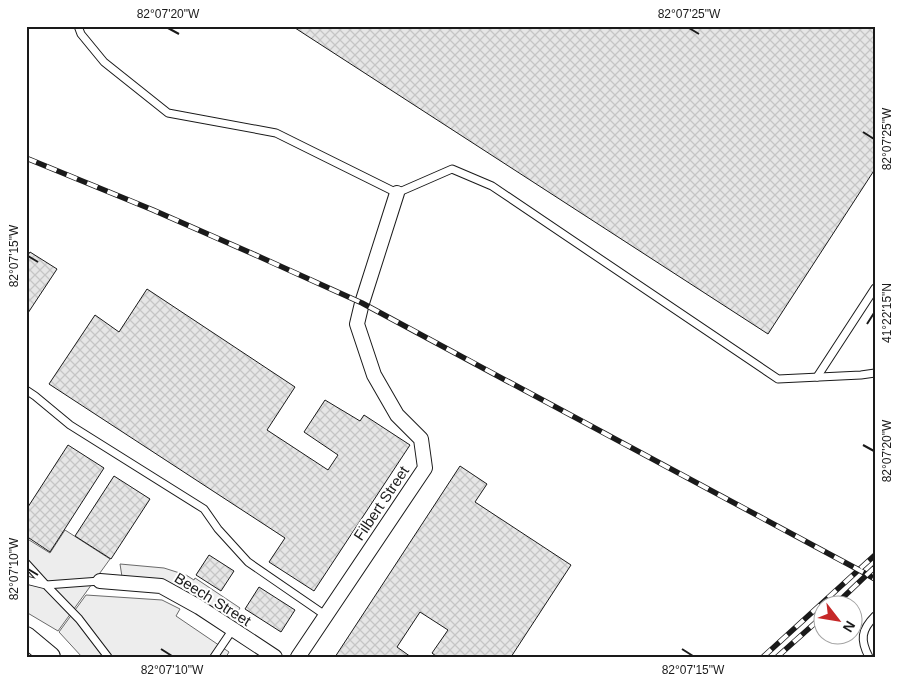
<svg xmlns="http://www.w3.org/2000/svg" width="901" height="683" font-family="Arial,sans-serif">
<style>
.built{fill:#ededed;stroke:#6a6a6a}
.building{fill:url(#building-cross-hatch);stroke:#1a1a1a}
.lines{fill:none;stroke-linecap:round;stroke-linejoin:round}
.service-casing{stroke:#1a1a1a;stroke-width:9}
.minor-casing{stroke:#1a1a1a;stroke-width:16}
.secondary-casing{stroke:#1a1a1a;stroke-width:22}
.service{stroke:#fff;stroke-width:7}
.minor{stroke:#fff;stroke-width:14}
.secondary{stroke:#fff;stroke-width:20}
.rail-casing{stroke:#1a1a1a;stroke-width:5.5}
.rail{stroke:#fff;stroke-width:4;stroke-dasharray:11;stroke-linecap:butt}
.ticks{fill:none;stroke:#1a1a1a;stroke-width:2}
.labels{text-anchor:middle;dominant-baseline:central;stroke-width:4;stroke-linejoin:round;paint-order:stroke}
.street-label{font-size:15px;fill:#1a1a1a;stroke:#fff}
.neatline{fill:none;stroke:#1a1a1a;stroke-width:2}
.ticks-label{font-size:12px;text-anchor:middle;fill:#1a1a1a}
</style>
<defs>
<pattern id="building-cross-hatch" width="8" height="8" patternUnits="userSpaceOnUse" patternTransform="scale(1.25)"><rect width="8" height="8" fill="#e6e6e6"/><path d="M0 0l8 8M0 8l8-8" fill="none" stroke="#c5c5c5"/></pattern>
</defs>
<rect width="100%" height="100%" fill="#fff"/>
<!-- built -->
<g class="built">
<polygon points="65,530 110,559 58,631 26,612 26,538 50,553"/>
<polygon points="120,564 164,568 186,575 194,580 195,578 240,608 228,626 161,586 123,583"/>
<polygon points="86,595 162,600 180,609 176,616 229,652 226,657 82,657 59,632"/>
</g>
<!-- building -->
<g class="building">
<polygon points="292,26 875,26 875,169 768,334"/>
<polygon points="30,252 57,269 26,316 26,258"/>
<polygon points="147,289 295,387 267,430 328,470 338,455 304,432 325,400 360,421 364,415 410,445 314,591 269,562 285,538 49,384 95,315 119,332"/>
<polygon points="68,445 104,468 50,552 26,536 26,510"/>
<polygon points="460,466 487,484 475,502 571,565 511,657 437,657 432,653 448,630 420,612 397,647 411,657 335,657"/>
<polygon points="114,476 150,499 111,559 75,536"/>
<polygon points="209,555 234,571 221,591 196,575"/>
<polygon points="259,587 295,610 281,632 245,609"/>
</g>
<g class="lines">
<!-- service casing -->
<g class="service-casing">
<g id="service">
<polyline points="78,26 81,34 104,62 168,113 276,133 397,193 452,169 492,186 778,379 861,375 875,373"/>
<polyline points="817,377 875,288"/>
<polyline points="26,390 35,396 70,425 204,509 218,529 248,562 325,615"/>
<polyline points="26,563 46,585 100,581"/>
<polyline points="26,580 46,585 79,619 108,657"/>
<polyline points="214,657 233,629"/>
<path d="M869,657c-9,-17 -8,-27 6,-41"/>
</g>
</g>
<!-- minor casing -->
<g class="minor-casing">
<g id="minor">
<polyline points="100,581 161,586 199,607 275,657"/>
<polyline points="298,657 425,468 421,439 397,415 374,375 357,324 362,303 397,193"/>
</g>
</g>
<!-- secondary casing -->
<g class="secondary-casing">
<polyline id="secondary" points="26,637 50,657"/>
</g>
<!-- service -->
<use href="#service" class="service"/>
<!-- minor -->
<use href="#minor" class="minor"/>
<!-- secondary -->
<use href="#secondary" class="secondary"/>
<!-- rail casing -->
<g class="rail-casing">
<g id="rail">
<polyline points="26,158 153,210 251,253 362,303 859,570 875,579"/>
<polyline points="834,606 875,567"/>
<polyline points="763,657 875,555"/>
<polyline points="777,657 824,615"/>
</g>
</g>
<!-- rail -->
<use href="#rail" class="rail"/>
</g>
<!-- ticks -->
<path class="ticks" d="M168,28l11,6M689,28l10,6M863,132l11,7M28,256l10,6M867,324l7,-11M863,445l11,6M28,569l10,6M161,649l11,7M682,649l11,7"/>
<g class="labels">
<!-- street labels -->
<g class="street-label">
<text transform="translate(381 503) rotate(-56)">Filbert Street</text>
<text transform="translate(213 599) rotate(32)">Beech Street</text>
</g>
</g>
<!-- border -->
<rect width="901" height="683" fill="none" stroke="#ffffff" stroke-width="55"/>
<!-- north arrow -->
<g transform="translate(838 620) rotate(121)"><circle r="24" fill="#ffffff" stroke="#a3a3a3"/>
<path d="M0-4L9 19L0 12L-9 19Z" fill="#c62828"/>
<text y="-8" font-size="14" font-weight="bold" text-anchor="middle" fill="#1a1a1a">N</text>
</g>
<rect x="28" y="28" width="846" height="628" class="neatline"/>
<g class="ticks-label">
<text x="168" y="18">82°07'20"W</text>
<text x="689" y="18">82°07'25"W</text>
<text transform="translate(887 139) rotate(-90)" y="4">82°07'25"W</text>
<text transform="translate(14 256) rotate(-90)" y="4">82°07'15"W</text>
<text transform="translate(887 313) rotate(-90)" y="4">41°22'15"N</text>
<text transform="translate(887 451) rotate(-90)" y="4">82°07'20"W</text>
<text transform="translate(14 569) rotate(-90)" y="4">82°07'10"W</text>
<text x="172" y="674">82°07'10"W</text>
<text x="693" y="674">82°07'15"W</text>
</g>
</svg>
